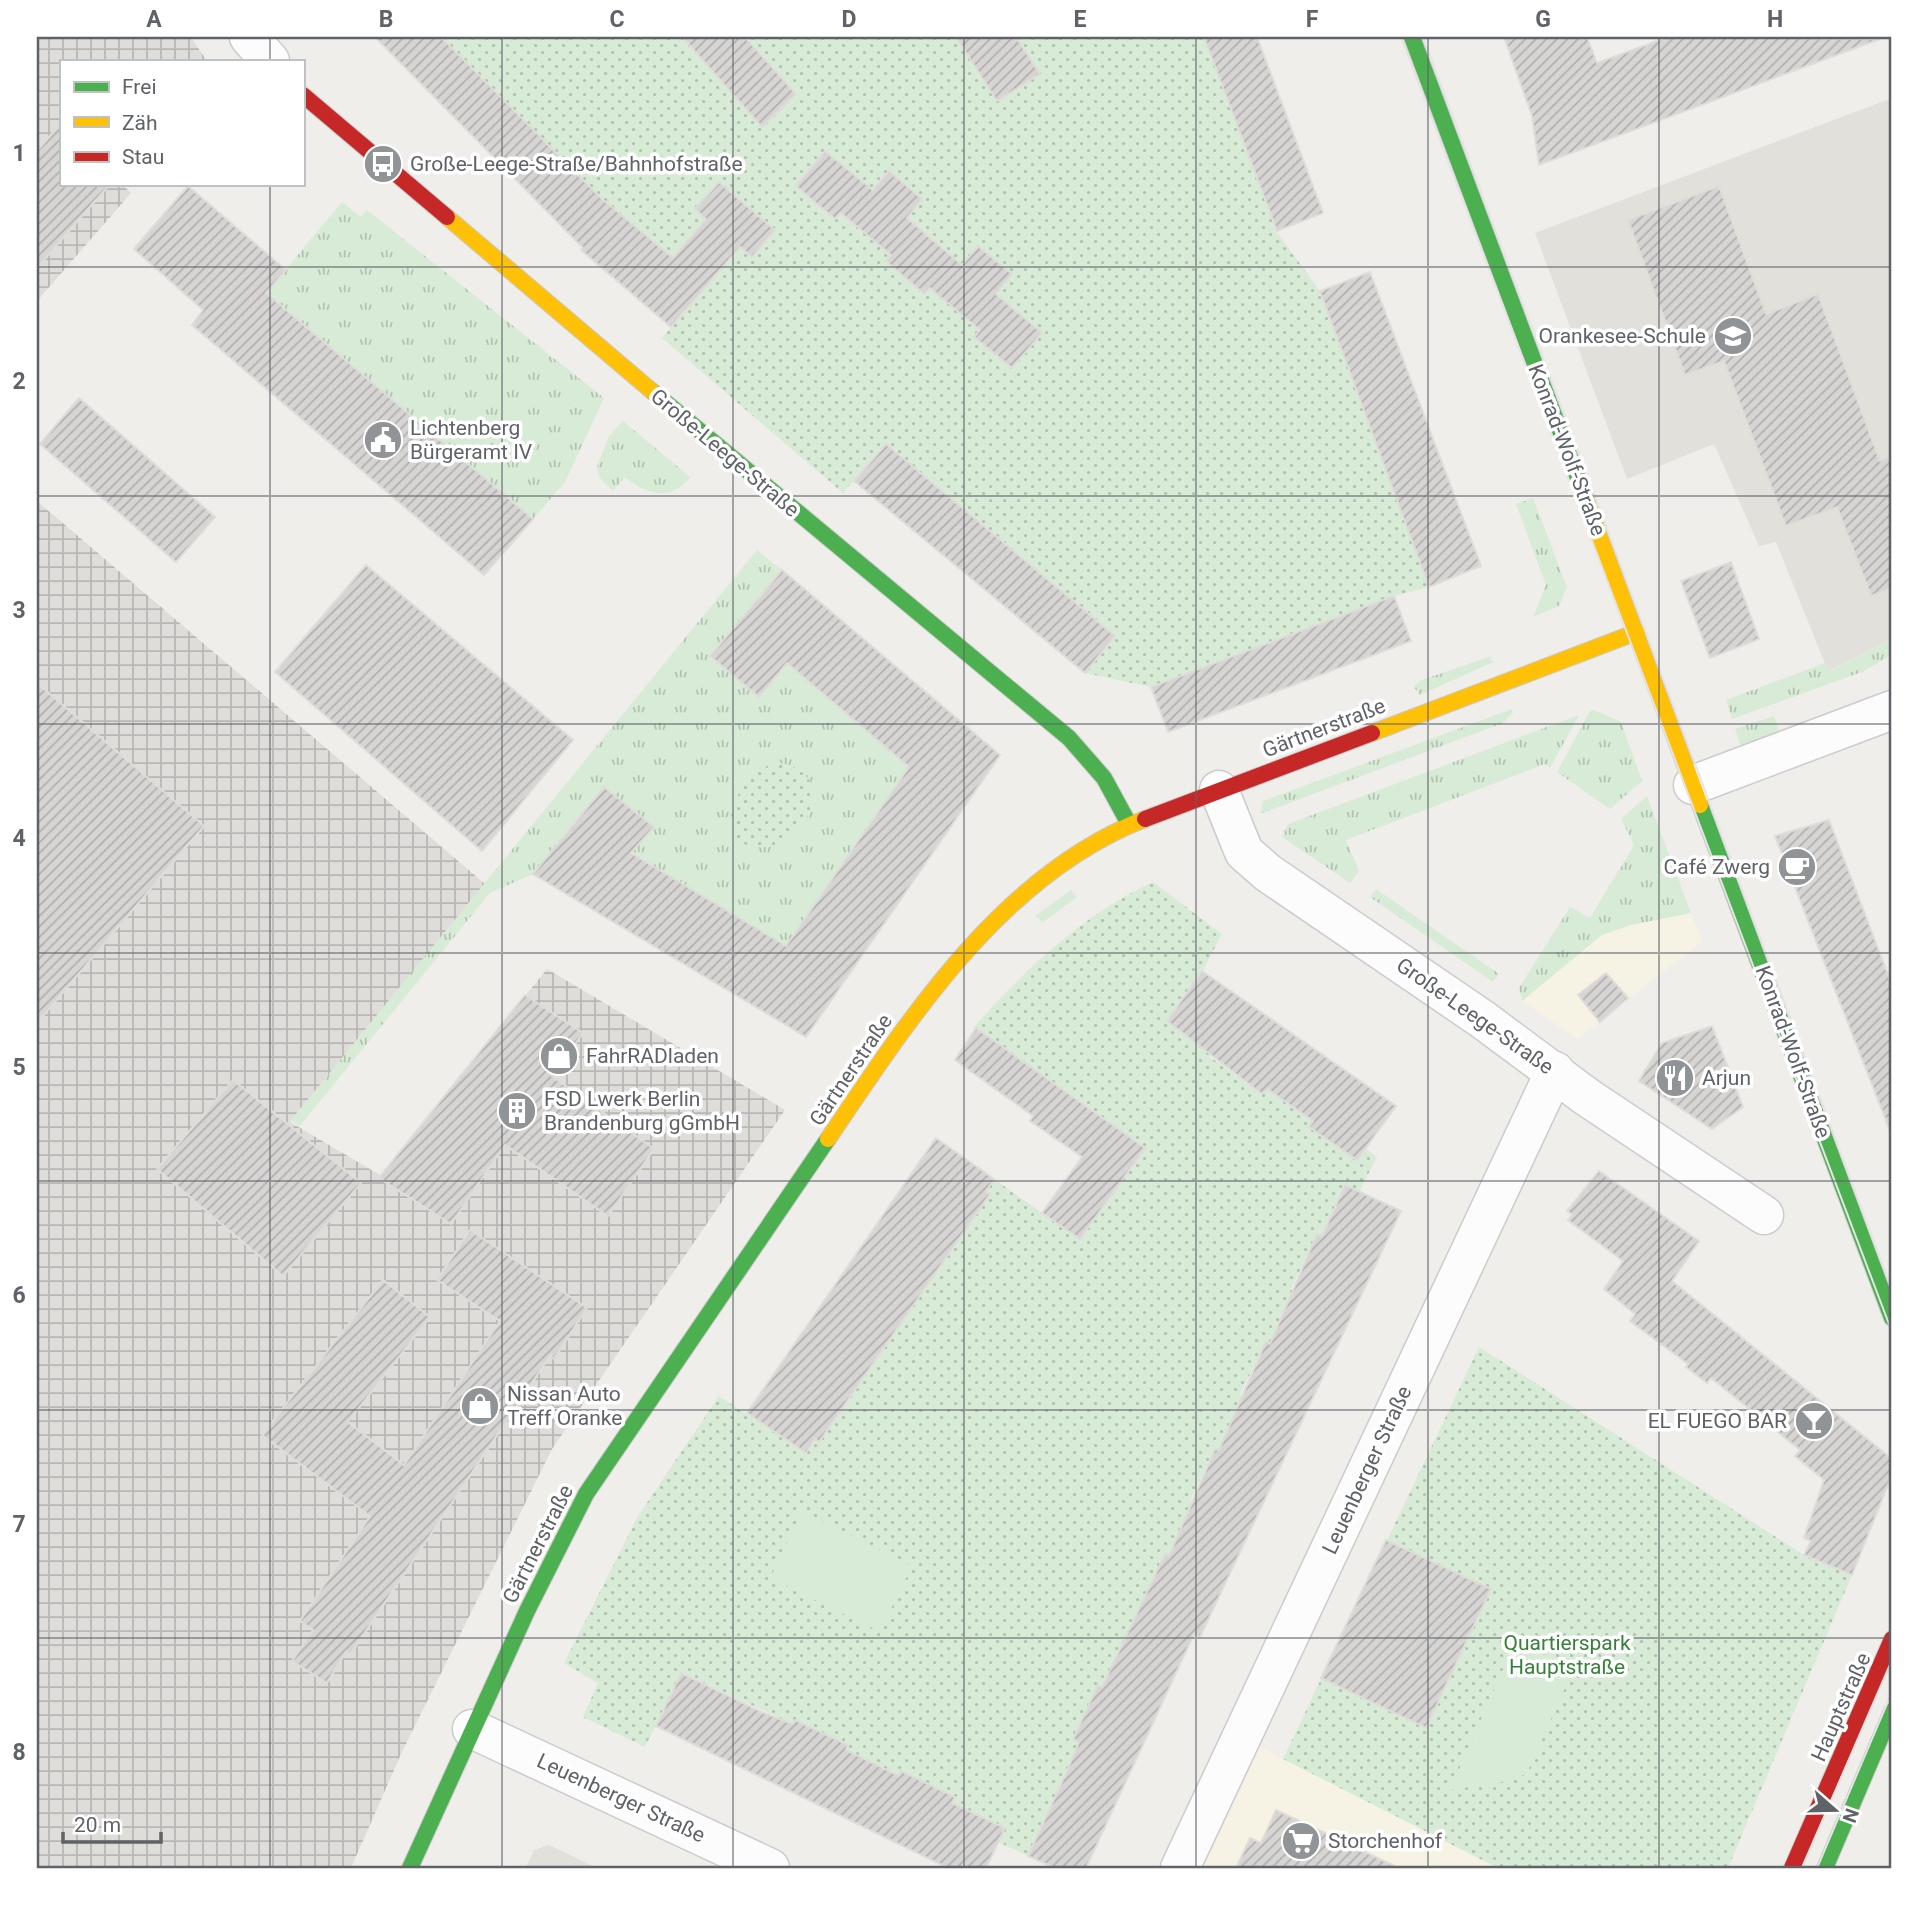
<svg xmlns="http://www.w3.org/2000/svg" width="1929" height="1905" font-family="Roboto,sans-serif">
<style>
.commercial{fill:#f7f3e4}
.industrial{fill:url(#industrial-grid)}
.education{fill:#e2e0da}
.grass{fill:url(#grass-tufts)}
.park{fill:url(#park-dots);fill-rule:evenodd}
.pitch{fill:#d8ebd6}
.building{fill:url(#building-hatch);stroke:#deddd9;stroke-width:2}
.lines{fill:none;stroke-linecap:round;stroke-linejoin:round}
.street-casing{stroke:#cbcccc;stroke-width:41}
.fast-casing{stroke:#cacacb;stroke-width:18}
.slow-casing{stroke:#cacacb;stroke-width:18}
.jam-casing{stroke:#cacacb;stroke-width:18}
.street{stroke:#fdfcfc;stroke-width:38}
.fast{stroke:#4caf50;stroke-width:16}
.slow{stroke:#ffc107;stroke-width:16}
.jam{stroke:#c62828;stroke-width:16}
.tram{stroke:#e4e4e4;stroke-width:2}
.grid{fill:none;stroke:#5f6368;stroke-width:2;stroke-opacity:0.55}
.labels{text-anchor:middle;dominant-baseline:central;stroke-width:7;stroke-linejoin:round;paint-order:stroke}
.poi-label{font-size:21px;fill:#5f6368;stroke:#fff;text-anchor:start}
.street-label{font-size:21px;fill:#5f6368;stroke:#fff}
.park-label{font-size:21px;fill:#348238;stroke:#fff}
.neatline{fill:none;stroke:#5f6368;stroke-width:2.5}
.grid-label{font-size:23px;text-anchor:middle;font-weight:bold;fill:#5f6368}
</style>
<defs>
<pattern id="industrial-grid" width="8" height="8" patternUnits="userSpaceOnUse" patternTransform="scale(1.75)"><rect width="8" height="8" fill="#dfddda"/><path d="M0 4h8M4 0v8" fill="none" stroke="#b8b7b5"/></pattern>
<pattern id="grass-tufts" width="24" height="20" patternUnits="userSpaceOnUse" patternTransform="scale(1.75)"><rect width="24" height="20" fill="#d8ebd6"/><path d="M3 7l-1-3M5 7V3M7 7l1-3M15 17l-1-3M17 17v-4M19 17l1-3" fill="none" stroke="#b2c2b1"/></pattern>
<pattern id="park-dots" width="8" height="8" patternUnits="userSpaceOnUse" patternTransform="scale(1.75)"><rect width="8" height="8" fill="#d8ebd6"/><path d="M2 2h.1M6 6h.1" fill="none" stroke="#b2c2b1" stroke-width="1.8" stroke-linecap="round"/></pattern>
<pattern id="building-hatch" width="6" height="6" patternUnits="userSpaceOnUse" patternTransform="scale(1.75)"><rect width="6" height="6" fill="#d6d5d3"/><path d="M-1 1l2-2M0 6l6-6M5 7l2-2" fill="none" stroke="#b1b0af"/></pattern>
</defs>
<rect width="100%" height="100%" fill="#efeeea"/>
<!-- commercial -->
<g class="commercial">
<polygon points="1691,913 1702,941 1578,1039 1522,1001 1602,935 1631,925"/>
<polygon points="1250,1742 1283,1759 1498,1868 1190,1868"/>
</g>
<!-- industrial -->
<g class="industrial">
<polygon points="37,37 191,37 207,61 61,61 61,184 122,184 131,193 37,301"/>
<polygon points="37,501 485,884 290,1122 380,1175 547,969 785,1110 552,1449 401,1754 351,1868 37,1868"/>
</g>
<!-- education -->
<g class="education">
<polygon points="1892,98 1892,639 1828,671 1776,542 1759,546 1714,444 1627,479 1535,233"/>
<polygon points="549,1845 597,1868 526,1868 534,1850"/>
</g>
<!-- grass -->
<g class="grass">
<polygon points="342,202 361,217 367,210 604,398 565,482 533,519 266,293"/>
<path d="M623,421l67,56c-19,25 -43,18 -65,0l-12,14 -14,-14 -2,-11 12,-30z"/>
<polygon points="1533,498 1567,587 1559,606 1533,617 1546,585 1516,504"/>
<polygon points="757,550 782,570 710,657 758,696 787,663 916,773 896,786 798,929 794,951 631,853 653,827 604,787 533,874 490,893 299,1127 291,1120"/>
<polygon points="1892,639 1892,655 1862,672 1732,719 1726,700 1825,663 1829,671"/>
<polygon points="1489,657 1493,662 1420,695 1414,687 1419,681"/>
<polygon points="1512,709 1513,713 1503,723 1260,814 1263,801"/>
<polygon points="1594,710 1621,722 1642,781 1610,809 1557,772 1590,711"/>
<polygon points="1579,715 1550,768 1545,764 1346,840 1359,871 1350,883 1282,837 1288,824"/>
<polygon points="1774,716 1782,738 1742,750 1735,729"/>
<polygon points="1647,796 1691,913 1631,925 1602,935 1522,1001 1519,988 1570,907 1590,918 1634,845 1621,819"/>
<polygon points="1376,889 1499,974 1493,982 1370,897"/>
<polygon points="1071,890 1077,897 1043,922 1035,916"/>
</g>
<!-- park -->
<g class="park">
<path d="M441,37h241l80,89 34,-32 -51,-57h211l41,64 42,-27 -23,-37h188l72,194 44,60 109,296 -35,9 -243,91 -66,-14 30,-38 -228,-191 -44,49 -181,-155 78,-91 12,10 23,-28 -56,-47 -24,27 11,10 -38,44 -17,-24 -36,-28zM825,151l48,39 17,-19 32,28 -15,19 55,47 17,-19 32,28 -15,20 46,39 -29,35 -38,-31 5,-7 -50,-42 -7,6 -37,-33 5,-6 -50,-42 -6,5 -39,-32z"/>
<path d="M773,762c84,8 18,114 -36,78l-7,-31 17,-29z"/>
<path d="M1153,882l69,52 -20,38 11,79 -3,6 52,37 5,-5 46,32 -3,6 47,33 8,-12 12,9 -18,35 -15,-6 -21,50 -6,-2 -26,55 4,2 -23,53 -7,-2 -25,53 4,3 -23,53 -7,-2 -24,52 3,2 -21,54 -7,-3 -51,107 -9,27 -7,-3 -25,54 6,3 -51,114 -30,-14 7,-14 -53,-25 -51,-31 -2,4 -54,-24 3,-7 -53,-25 -2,4 -111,-51 -37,74 -62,-30 15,-34 -34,-20 74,-147 81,-120 87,57 9,-14 5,3 170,-248 -4,-3 8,-12 85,60 66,-91 -171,-121c52,-58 108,-112 179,-145z"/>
<polygon points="1479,1347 1804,1555 1852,1575 1728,1868 1498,1868 1283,1759"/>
</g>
<!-- pitch -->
<g class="pitch">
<polygon points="802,1511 912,1566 880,1632 770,1578"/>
<polygon points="1515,1642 1574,1668 1527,1773 1514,1780 1450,1790"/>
</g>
<!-- building -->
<g class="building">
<polygon points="375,37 441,37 601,198 673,258 706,219 695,209 719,182 775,230 752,257 740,247 671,327 581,250 583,248"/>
<polygon points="682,37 745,37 796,94 762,127"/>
<polygon points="956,37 1016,37 1040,74 997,101"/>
<polygon points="1204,37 1257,37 1323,213 1277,231"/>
<polygon points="1504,37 1587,37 1597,63 1668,37 1880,39 1539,165 1532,116"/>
<polygon points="61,123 61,184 110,184 37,268 37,151"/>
<polygon points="825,151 873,190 889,171 922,199 907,218 962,265 978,246 1012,274 996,294 1042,333 1012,368 974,337 980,330 930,288 924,294 886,261 891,255 841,213 835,219 796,186"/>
<polygon points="188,186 286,270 266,293 533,519 484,575 192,325 203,310 134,249"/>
<polygon points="1719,186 1766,314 1818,294 1880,461 1892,456 1892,588 1871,596 1837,507 1786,526 1724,361 1685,375 1628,220"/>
<polygon points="1370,272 1481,566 1429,587 1320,291"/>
<polygon points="79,398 215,517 176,562 40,444"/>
<polygon points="886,444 1115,636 1085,673 854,481"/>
<polygon points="1731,562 1759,639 1710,658 1681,581"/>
<polygon points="366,565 573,740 482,851 275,672"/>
<polygon points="782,570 1000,755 806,1037 533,874 604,787 654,827 631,853 786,946 909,767 787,663 759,697 710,656"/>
<polygon points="1394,596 1411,641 1168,732 1151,687"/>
<polygon points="37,683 204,826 37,1023"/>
<polygon points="1829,820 1892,985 1892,1136 1775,836"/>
<polygon points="1202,971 1396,1106 1357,1160 1309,1127 1313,1121 1267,1089 1262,1094 1167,1021"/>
<polygon points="1606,973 1628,998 1600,1022 1578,995"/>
<polygon points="525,995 583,1033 552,1076 654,1149 608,1216 505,1145 451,1224 379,1178"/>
<polygon points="1712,1026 1743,1107 1712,1129 1639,1081 1662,1043"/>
<polygon points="976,1028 1145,1148 1080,1239 1042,1213 1082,1157 1030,1121 1033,1116 955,1060"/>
<polygon points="233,1080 361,1183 283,1276 157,1169"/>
<polygon points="936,1138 994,1179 986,1191 990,1194 819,1442 815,1439 806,1453 747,1413"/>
<polygon points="1599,1171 1699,1241 1672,1281 1892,1459 1892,1475 1852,1575 1804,1555 1811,1541 1804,1538 1824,1480 1795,1456 1800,1450 1711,1378 1707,1383 1686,1367 1688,1364 1630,1321 1635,1314 1604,1289 1623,1261 1568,1220 1572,1215 1567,1211"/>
<polygon points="1345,1185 1401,1211 1200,1637 1194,1634 1086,1868 1055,1868 1028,1856 1067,1771 1079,1742 1073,1739 1098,1685 1102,1687 1165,1554 1169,1556 1215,1449 1219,1450 1266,1341 1270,1344 1317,1234 1322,1236"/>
<polygon points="470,1230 587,1308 554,1359 550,1356 350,1655 346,1652 327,1683 292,1661 313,1630 300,1621 370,1516 262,1435 383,1280 430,1317 348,1422 404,1465 500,1321 437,1280"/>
<polygon points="1386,1540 1491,1589 1426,1728 1321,1678"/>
<polygon points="681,1673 764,1713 793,1724 795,1720 848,1745 846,1750 899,1776 901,1771 955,1797 952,1803 1005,1828 986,1868 948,1868 656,1726"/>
<polygon points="1276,1810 1399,1868 1236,1868 1250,1838 1261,1843"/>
</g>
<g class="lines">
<!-- street casing -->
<g class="street-casing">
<g id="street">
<polyline points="249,37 270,61"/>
<polyline points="1693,785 1892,710"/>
<polyline points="1219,790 1244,852 1268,873 1482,1019 1587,1097 1764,1215"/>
<polyline points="472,1729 770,1868"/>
<polyline points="1180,1868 1555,1071"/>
</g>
</g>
<!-- fast casing -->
<g class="fast-casing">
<g id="fast">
<polyline points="1412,37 1581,487"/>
<polyline points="653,392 1069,738 1104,778 1129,824"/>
<polyline points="1700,805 1892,1318"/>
<polyline points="410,1868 527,1611 586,1494 828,1139"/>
<polyline points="1825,1868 1892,1711"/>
</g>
</g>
<!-- slow casing -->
<g class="slow-casing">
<g id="slow">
<polyline points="447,217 653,392"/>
<polyline points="1581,487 1700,805"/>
<polyline points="1372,733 1637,632"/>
<path d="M828,1139c82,-121 174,-265 317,-320"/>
</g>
</g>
<!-- jam casing -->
<g class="jam-casing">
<g id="jam">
<polyline points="303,95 447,217"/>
<polyline points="1145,819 1372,733"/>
<polyline points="1792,1868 1892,1639"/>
</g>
</g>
<!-- street -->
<use href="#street" class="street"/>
<!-- fast -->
<use href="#fast" class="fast"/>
<!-- slow -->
<use href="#slow" class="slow"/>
<!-- jam -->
<use href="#jam" class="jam"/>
<!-- tram -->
<g class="tram">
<polyline points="1401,37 1892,1332"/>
<polyline points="1423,37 1892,1290"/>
<polyline points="1802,1868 1892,1660"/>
<polyline points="1817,1868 1892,1692"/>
</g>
</g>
<!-- grid -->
<path class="grid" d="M270,37v24M502,37v1831M733,37v1831M964,37v1831M1196,37v1831M1428,37v1831M1659,37v1831M270,184v1684M37,267h1855M37,496h1855M37,724h1855M37,953h1855M37,1181h1855M37,1410h1855M37,1638h1855"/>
<!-- icons -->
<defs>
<g id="bus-disc" transform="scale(2.0125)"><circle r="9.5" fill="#919496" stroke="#fff"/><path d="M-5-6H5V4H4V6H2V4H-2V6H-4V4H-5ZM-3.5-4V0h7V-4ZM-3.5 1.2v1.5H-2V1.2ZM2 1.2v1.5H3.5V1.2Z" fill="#fff"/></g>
<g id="school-disc" transform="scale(2.0125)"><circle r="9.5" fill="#919496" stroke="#fff"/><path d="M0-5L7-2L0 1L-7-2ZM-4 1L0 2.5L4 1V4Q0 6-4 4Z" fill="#fff"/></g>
<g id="civic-disc" transform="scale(2.0125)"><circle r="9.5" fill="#919496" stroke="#fff"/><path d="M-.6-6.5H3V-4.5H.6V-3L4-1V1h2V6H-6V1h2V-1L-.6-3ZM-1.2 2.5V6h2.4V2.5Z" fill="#fff"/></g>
<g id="cafe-disc" transform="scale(2.0125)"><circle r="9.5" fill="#919496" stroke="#fff"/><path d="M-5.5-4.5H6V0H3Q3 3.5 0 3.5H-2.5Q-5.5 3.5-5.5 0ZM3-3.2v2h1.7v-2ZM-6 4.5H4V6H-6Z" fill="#fff"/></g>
<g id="shop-disc" transform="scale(2.0125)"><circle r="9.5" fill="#919496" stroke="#fff"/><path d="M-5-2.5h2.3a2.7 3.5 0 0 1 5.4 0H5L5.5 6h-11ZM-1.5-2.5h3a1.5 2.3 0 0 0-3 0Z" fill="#fff"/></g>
<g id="restaurant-disc" transform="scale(2.0125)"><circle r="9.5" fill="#919496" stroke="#fff"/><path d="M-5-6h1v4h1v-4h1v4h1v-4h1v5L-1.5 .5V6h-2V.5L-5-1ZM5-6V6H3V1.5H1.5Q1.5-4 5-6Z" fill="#fff"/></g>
<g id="building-disc" transform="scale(2.0125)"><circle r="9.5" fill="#919496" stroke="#fff"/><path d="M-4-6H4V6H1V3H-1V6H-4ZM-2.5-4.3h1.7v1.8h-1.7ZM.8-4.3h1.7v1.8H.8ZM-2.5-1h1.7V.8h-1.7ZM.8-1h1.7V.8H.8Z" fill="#fff"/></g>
<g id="bar-disc" transform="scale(2.0125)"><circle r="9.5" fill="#919496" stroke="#fff"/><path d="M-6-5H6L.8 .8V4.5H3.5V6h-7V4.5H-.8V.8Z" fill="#fff"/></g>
<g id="supermarket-disc" transform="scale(2.0125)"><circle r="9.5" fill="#919496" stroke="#fff"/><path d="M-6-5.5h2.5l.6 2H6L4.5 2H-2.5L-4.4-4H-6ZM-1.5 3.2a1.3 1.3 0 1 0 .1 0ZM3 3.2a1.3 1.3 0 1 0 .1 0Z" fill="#fff"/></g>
</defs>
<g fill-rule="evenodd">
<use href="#bus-disc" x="383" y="164"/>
<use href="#school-disc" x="1733" y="336"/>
<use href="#civic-disc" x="383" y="440"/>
<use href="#cafe-disc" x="1797" y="867"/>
<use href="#shop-disc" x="559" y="1056"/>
<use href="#restaurant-disc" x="1675" y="1078"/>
<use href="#building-disc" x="517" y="1111"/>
<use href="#shop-disc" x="480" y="1406"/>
<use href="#bar-disc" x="1814" y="1421"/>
<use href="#supermarket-disc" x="1301" y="1841"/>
</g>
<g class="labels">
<!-- poi labels -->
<g class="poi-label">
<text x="410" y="164">Große-Leege-Straße/Bahnhofstraße</text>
<text x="1706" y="336" text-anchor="end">Orankesee-Schule</text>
<text x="410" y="428">Lichtenberg<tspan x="410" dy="24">Bürgeramt IV</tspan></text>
<text x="1770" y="867" text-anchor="end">Café Zwerg</text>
<text x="586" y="1056">FahrRADladen</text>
<text x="1702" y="1078">Arjun</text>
<text x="544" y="1099">FSD Lwerk Berlin<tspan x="544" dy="24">Brandenburg gGmbH</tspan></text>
<text x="507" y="1394">Nissan Auto<tspan x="507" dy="24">Treff Oranke</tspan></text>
<text x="1787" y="1421" text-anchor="end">EL FUEGO BAR</text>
<text x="1328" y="1841">Storchenhof</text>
</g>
<!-- street labels -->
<g class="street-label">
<text transform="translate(1567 450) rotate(69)">Konrad-Wolf-Straße</text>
<text transform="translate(725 453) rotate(40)">Große-Leege-Straße</text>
<text transform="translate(1324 728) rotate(-21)">Gärtnerstraße</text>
<text transform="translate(1475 1016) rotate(35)">Große-Leege-Straße</text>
<text transform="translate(1793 1052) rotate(70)">Konrad-Wolf-Straße</text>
<text transform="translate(851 1070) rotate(-56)">Gärtnerstraße</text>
<text transform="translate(1367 1470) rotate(-65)">Leuenberger Straße</text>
<text transform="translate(538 1544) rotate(-63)">Gärtnerstraße</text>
<text transform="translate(1841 1707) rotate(-66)">Hauptstraße</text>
<text transform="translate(621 1798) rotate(25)">Leuenberger Straße</text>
</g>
<!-- park labels -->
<g class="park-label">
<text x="1567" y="1643">Quartierspark<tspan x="1567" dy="24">Hauptstraße</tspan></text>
</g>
</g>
<!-- border -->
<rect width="1929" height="1905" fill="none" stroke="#ffffff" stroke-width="77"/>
<!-- legend -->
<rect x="60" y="60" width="245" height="126" fill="#ffffff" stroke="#bfc1c3" stroke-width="2"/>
<rect x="74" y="82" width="35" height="10" fill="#4caf50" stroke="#bfc1c3" stroke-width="2"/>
<text x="122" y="94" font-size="21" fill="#5f6368">Frei</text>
<rect x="74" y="117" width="35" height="10" fill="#ffc107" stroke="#bfc1c3" stroke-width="2"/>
<text x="122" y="130" font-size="21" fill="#5f6368">Zäh</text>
<rect x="74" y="152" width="35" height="10" fill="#c62828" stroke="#bfc1c3" stroke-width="2"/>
<text x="122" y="164" font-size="21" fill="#5f6368">Stau</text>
<!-- north arrow -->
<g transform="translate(1835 1810) rotate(110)" stroke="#ffffff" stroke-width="5" paint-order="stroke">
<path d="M0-5L12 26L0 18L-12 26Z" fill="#5f6368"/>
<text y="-10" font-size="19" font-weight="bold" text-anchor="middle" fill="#5f6368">N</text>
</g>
<!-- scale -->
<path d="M63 1832v10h98v-10" fill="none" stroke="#5f6368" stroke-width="3.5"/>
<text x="74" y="1832" font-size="21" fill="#5f6368" stroke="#ffffff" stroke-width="5" paint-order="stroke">20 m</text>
<rect x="38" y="38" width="1852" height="1829" class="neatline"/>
<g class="grid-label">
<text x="154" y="27">A</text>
<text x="386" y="27">B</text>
<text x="617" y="27">C</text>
<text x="849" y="27">D</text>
<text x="1080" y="27">E</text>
<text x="1312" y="27">F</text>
<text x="1543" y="27">G</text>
<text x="1775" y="27">H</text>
<text x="19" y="161">1</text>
<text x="19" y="389">2</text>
<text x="19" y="618">3</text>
<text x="19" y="846">4</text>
<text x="19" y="1075">5</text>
<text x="19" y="1303">6</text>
<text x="19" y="1532">7</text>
<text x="19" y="1760">8</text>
</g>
</svg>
